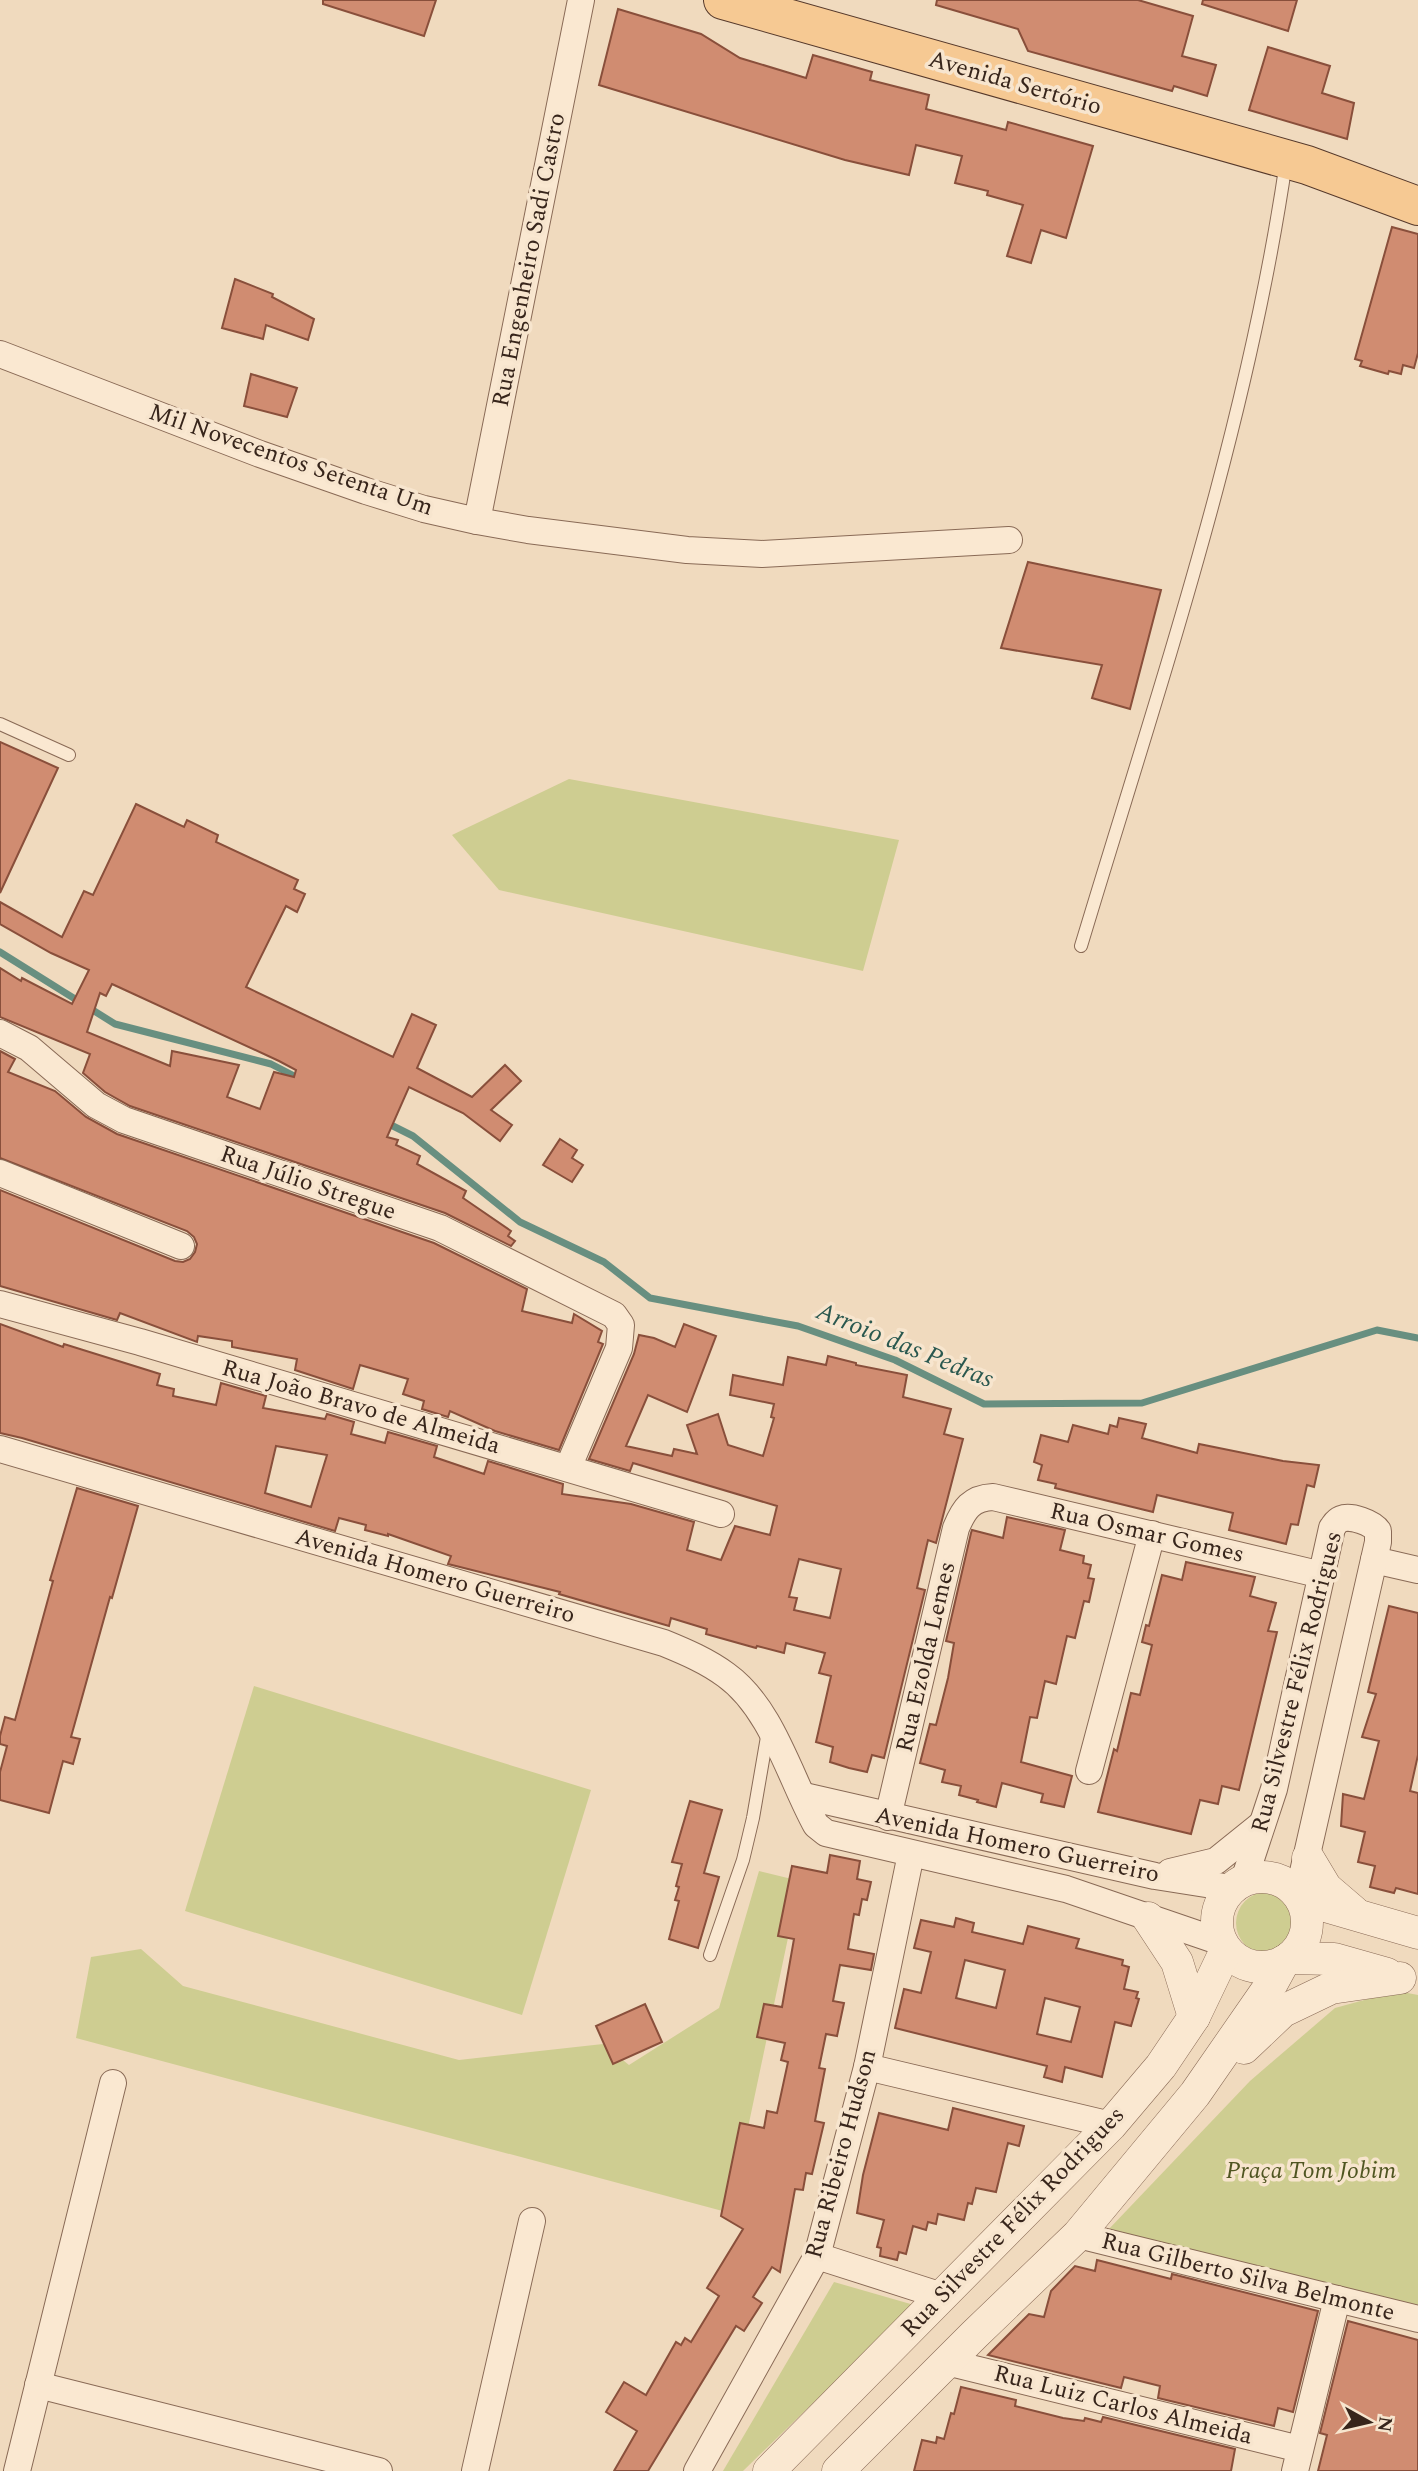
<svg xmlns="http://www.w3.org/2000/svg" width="1418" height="2471" font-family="Spectral,serif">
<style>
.green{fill:#cecd91}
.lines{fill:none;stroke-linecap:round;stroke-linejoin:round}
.stream{stroke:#688f80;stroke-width:7}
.building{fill:#d08c71;stroke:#894f3b;stroke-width:2;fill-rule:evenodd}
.service-casing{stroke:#896a56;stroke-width:14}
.minor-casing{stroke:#896a56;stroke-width:28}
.tertiary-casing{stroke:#896a56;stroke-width:33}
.primary-casing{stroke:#56392b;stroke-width:40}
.service{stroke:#fae8d1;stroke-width:12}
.minor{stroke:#fae8d1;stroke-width:26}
.tertiary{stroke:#fae8d1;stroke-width:32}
.primary{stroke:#f6c993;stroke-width:38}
.labels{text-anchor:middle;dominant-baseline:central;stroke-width:7;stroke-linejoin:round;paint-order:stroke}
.street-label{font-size:24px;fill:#37251b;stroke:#f7e5ce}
.park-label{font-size:24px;font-style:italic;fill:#4f5521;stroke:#f7e5ce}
.water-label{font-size:26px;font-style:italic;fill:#2a584f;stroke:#f7e5ce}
</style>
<rect width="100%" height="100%" fill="#f0dabe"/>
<!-- green -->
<g class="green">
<polygon points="569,779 899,840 863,971 499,890 452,835"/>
<polygon points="254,1686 591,1790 522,2015 185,1911"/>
<polygon points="759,1871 800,1881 730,2213 76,2038 91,1957 141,1949 183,1986 459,2060 603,2044 629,2065 719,2008"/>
<circle cx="1267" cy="1923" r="31"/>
<polygon points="1397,1991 1418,1995 1418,2305 1108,2230 1250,2081 1335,2008"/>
<polygon points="834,2282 914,2305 743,2471 723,2471"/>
</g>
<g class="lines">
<!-- stream -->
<g class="stream">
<polyline points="0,952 115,1024 271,1064 302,1080"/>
<polyline points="385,1122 413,1136 520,1222 604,1262 650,1298 798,1326 895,1360 984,1404 1142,1403 1377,1330 1418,1338"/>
</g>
</g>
<!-- building -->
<g class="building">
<polygon points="323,0 436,0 424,36 323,4"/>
<polygon points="937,0 1138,0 1193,16 1182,56 1216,65 1207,96 1174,86 1172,91 1028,51 1018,29 936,5"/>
<polygon points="1203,0 1297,0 1288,31 1202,4"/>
<polygon points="618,9 701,34 740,58 806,78 813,55 872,72 870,80 929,95 926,109 1006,130 1008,122 1093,146 1066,238 1041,230 1031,263 1007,256 1023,205 987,195 988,191 955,183 962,156 916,145 909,175 845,160 599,85"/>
<polygon points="1268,47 1330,66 1322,93 1354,103 1347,139 1249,110"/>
<polygon points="1392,227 1418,234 1418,353 1414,368 1403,365 1401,374 1389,371 1388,374 1360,366 1362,361 1355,359"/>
<polygon points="235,279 273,294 272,297 314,319 308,340 266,325 263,339 222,328"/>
<polygon points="251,374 297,388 287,417 244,406"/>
<polygon points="1028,562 1161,590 1130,709 1092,698 1102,665 1001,648"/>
<polygon points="0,742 58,768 0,893"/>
<path d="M136,804l48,23 3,-7 31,15 -2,7 82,38 -4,9 11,5 -8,18 -11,-6 -40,81 147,70 19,-43 24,11 -19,43 55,29 33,-32 16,16 -30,29 21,15 -12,16 -37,-28 -54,-26 -22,50 11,3 -2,5 24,11 -3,8 49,27 -3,7 48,33 -3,5 7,5 -4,5 -66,-33 -315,-107 -25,-14 -22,-19 7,-19 -90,-37v-49l21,13 1,-3 50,26 17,-34 -38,-17 -51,-29v-22l62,35 22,-46 9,4zM112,984l167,77 17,9 -2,7 -20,-5 -14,37 -33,-12 12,-32 -67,-14 -2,15 -83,-34 13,-39 6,3z"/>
<polygon points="0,1051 15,1059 8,1072 55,1091 86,1117 117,1134 434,1243 527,1289 522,1311 572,1323 574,1314 602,1331 598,1342 603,1344 559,1450 495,1431 450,1411 448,1417 422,1409 424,1401 403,1394 408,1379 360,1365 353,1389 295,1370 297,1359 232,1347 232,1341 198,1336 197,1342 120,1313 117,1320 0,1286 0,1190 175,1261 183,1262 190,1259 195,1252 197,1244 194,1237 187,1231 0,1158"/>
<polygon points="560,1139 577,1150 572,1158 583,1165 572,1182 543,1165"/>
<path d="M0,1324l63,23 1,-3 96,30 -3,11 17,4 -1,7 43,9 5,-22 45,13 -3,12 62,11 2,-5 27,8 -3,12 34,9 3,-11 49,14 -3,11 50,17 4,-13 75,23 -1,10 69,10 63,18 -7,28 34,10 14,-34 35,9 7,-29 -144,-43 -3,8 -41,-12 45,-105 5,-19 15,3 21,9 9,-23 32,12 -29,76 -39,-17 -22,51 46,10 2,-7 23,5 -10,-29 31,-11 10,31 35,11 11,-38 -3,-1 3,-13 -44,-9 3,-20 50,10 5,-28 38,8 2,-9 28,7v2l51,10 -4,22 48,12 -7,25 19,5 -27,104 -8,-3 -11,48 8,2 -41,168 -12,-3 -5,17 -18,-4 -19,-6 3,-15 -17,-5 15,-66 -12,-3 6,-20 -39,-10 -2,10 -27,-7 -1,2 -50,-14 1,-5 -36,-11 -2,8 -110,-32 1,-2 -112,-28 3,-8 -63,-22v2l-23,-6 1,-5 -27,-7 -4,13 -313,-93 -22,-5zM276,1446l51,9 -16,52 -46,-14zM799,1559l42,10 -11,49 -36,-8 3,-12 -8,-1z"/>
<polygon points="1119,1418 1146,1424 1142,1438 1197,1453 1199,1444 1283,1461 1319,1465 1314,1487 1307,1485 1298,1525 1291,1524 1286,1544 1229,1530 1233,1513 1157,1495 1153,1512 1055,1488 1056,1484 1038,1480 1042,1465 1034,1462 1041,1435 1068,1442 1073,1425 1108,1434 1110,1425 1117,1427"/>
<polygon points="77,1488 138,1506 112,1598 110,1597 71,1737 80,1739 73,1764 63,1761 49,1813 0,1800 0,1772 7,1746 0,1744 0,1736 5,1717 15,1720 53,1581 50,1580"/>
<polygon points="1007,1517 1065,1530 1060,1550 1084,1556 1083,1563 1091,1565 1088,1578 1094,1579 1089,1602 1084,1601 1075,1638 1067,1636 1056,1684 1045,1681 1037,1718 1030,1717 1021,1762 1072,1776 1064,1807 1041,1802 1043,1794 1002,1783 996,1807 977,1802 978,1800 959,1795 961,1786 942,1782 945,1770 920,1763 930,1724 936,1725 948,1678 954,1643 946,1641 971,1533 972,1530 1003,1538"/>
<polygon points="1186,1562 1255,1577 1250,1596 1276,1603 1268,1631 1277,1632 1239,1790 1222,1786 1218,1804 1200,1800 1191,1834 1098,1812 1114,1749 1117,1751 1131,1693 1140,1695 1152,1645 1142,1642 1146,1625 1149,1626 1162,1575 1182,1580"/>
<polygon points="1389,1606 1418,1613 1418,1755 1410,1791 1418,1793 1418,1894 1396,1888 1394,1893 1370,1887 1375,1866 1358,1862 1365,1832 1341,1826 1343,1794 1364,1799 1379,1741 1362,1737 1376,1694 1368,1692"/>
<polygon points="690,1801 722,1810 704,1873 719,1877 698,1948 669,1939 679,1901 675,1900 679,1887 676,1886 682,1864 672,1862"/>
<polygon points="830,1855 860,1861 857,1879 871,1882 867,1900 862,1899 859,1915 854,1914 848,1949 874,1954 871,1970 840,1965 833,2001 844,2003 837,2036 826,2034 819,2068 825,2069 815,2121 824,2123 812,2174 806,2173 803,2190 795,2189 780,2272 772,2267 753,2297 762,2303 744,2331 736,2326 648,2471 614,2471 637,2431 606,2412 624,2382 646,2395 676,2342 681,2345 685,2338 691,2342 719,2296 707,2288 743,2229 721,2216 740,2123 764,2128 767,2111 777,2113 788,2062 781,2060 785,2043 757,2037 764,2004 782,2007 794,1939 778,1936 792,1866 827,1873"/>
<path d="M956,1918l18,5 -2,9 51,12 5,-18 51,13 -3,9 47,12 -1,5 7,2 -5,22 14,3 -2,6 3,1 -8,27 -16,-4 -13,55 -37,-10 -3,15 -18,-5 3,-11 -152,-38 9,-39 17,4 10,-41 -17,-4 7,-28 33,7zM965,1960l40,10 -9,38 -40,-10zM1045,1998l35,9 -9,35 -34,-8z"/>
<polygon points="645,2004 662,2042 613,2064 596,2026"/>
<polygon points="953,2108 1024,2126 1019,2146 1008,2143 996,2192 976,2188 972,2204 968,2203 964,2220 938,2214 936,2224 928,2222 926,2230 913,2226 906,2254 899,2252 897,2260 880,2256 881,2248 877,2247 884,2220 857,2213 863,2175 879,2113 948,2130"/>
<polygon points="1097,2260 1171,2279 1172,2274 1318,2311 1293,2412 1278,2408 1274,2426 1158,2398 1160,2386 1124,2377 1121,2388 988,2355 1029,2314 1044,2317 1051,2291 1075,2266 1095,2271"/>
<polygon points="1348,2321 1418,2340 1418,2471 1318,2471 1327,2435 1320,2433"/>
<polygon points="961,2387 1016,2400 1015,2406 1063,2418 1084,2421 1085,2418 1101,2422 1103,2417 1235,2449 1231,2471 914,2471 922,2440 936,2443 937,2437 944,2439 951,2413 954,2414"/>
</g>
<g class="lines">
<!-- service casing -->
<g class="service-casing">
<g id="service">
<polyline points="0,724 69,755"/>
<path d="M1081,946c78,-259 166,-516 205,-784"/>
<polyline points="710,1955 743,1860 753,1818 768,1731"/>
</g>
</g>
<!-- minor casing -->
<g class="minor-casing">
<g id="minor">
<polyline points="0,354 260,454 366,491 424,509 477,521 528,530 687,550 762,554 1009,540"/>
<polyline points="477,521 581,0"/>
<polyline points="0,1033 29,1048 96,1105 124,1120 440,1228 614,1315 621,1325 619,1348 568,1468"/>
<polyline points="0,1173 181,1246"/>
<polyline points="0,1304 140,1342 721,1514"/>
<path d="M0,1449l664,194c22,9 43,18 62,32 46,33 64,103 90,150l10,8 240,56 155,53"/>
<polyline points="1374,1560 1418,1570"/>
<polyline points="1089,1771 1152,1534"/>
<polyline points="804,1796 1155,1876 1231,1888"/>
<path d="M888,1817l68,-289c8,-19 15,-30 37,-31l329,78"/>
<polyline points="1170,1872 1216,1861 1262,1824"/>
<path d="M1244,1880l30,-91 58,-261c3,-4 4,-7 9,-9 10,-4 32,4 37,12v11l-80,352"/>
<polyline points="867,2067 1111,2125"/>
<polyline points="1078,2235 1418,2319"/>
<polyline points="817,2256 942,2296"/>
<polyline points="946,2362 1300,2449"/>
<polyline points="38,2385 379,2471"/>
<polyline points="17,2471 113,2083"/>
<polyline points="475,2471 532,2221"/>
<polyline points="697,2471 817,2256 867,2067 911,1854"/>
<polyline points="1295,2471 1337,2299"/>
</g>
</g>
<!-- tertiary casing -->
<g class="tertiary-casing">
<g id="tertiary">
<polyline points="1308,1858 1326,1888 1354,1912"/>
<circle cx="1262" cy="1922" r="45"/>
<polyline points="1301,1899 1418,1933"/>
<polyline points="1148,1918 1177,1962 1194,2017"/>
<polyline points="1289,1958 1334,1959 1387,1974"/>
<polyline points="1244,2048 1283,2011 1331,1988 1400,1978"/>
<polyline points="769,2471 1111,2125 1161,2066 1194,2017 1226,1950"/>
<polyline points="838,2471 974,2335 1078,2235 1195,2094 1272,1983 1284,1961"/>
</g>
</g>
<!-- primary casing -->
<g class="primary-casing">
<polyline id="primary" points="723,0 1307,165 1418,206"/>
</g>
<!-- service -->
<use href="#service" class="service"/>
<!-- minor -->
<use href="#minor" class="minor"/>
<!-- tertiary -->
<use href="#tertiary" class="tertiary"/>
<!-- primary -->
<use href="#primary" class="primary"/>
</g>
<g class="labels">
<!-- street labels -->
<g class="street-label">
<text transform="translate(1015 83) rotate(16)">Avenida Sertório</text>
<text transform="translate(529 260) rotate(-79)">Rua Engenheiro Sadi Castro</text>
<text transform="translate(291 460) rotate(19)">Mil Novecentos Setenta Um</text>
<text transform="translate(308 1183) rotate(19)">Rua Júlio Stregue</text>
<text transform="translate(361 1407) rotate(16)">Rua João Bravo de Almeida</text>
<text transform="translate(1147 1533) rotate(13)">Rua Osmar Gomes</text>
<text transform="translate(435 1576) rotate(16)">Avenida Homero Guerreiro</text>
<text transform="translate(926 1657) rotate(-77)">Rua Ezolda Lemes</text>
<text transform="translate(1297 1682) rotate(-76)">Rua Silvestre Félix Rodrigues</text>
<text transform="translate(1017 1845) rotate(12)">Avenida Homero Guerreiro</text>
<text transform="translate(841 2154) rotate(-75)">Rua Ribeiro Hudson</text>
<text transform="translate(1013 2222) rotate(-46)">Rua Silvestre Félix Rodrigues</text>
<text transform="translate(1248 2277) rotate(14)">Rua Gilberto Silva Belmonte</text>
<text transform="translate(1123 2405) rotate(14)">Rua Luiz Carlos Almeida</text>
</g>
<!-- park labels -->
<g class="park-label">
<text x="1311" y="2171">Praça Tom Jobim</text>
</g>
<!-- water labels -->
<g class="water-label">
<text transform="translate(905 1345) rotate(22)">Arroio das Pedras</text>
</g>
</g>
<!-- north arrow -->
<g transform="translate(1369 2422) rotate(98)" stroke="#f7e5ce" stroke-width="5" paint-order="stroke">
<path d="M0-5L12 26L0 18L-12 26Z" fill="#37251b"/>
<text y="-10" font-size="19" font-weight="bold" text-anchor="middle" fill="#37251b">N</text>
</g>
</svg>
